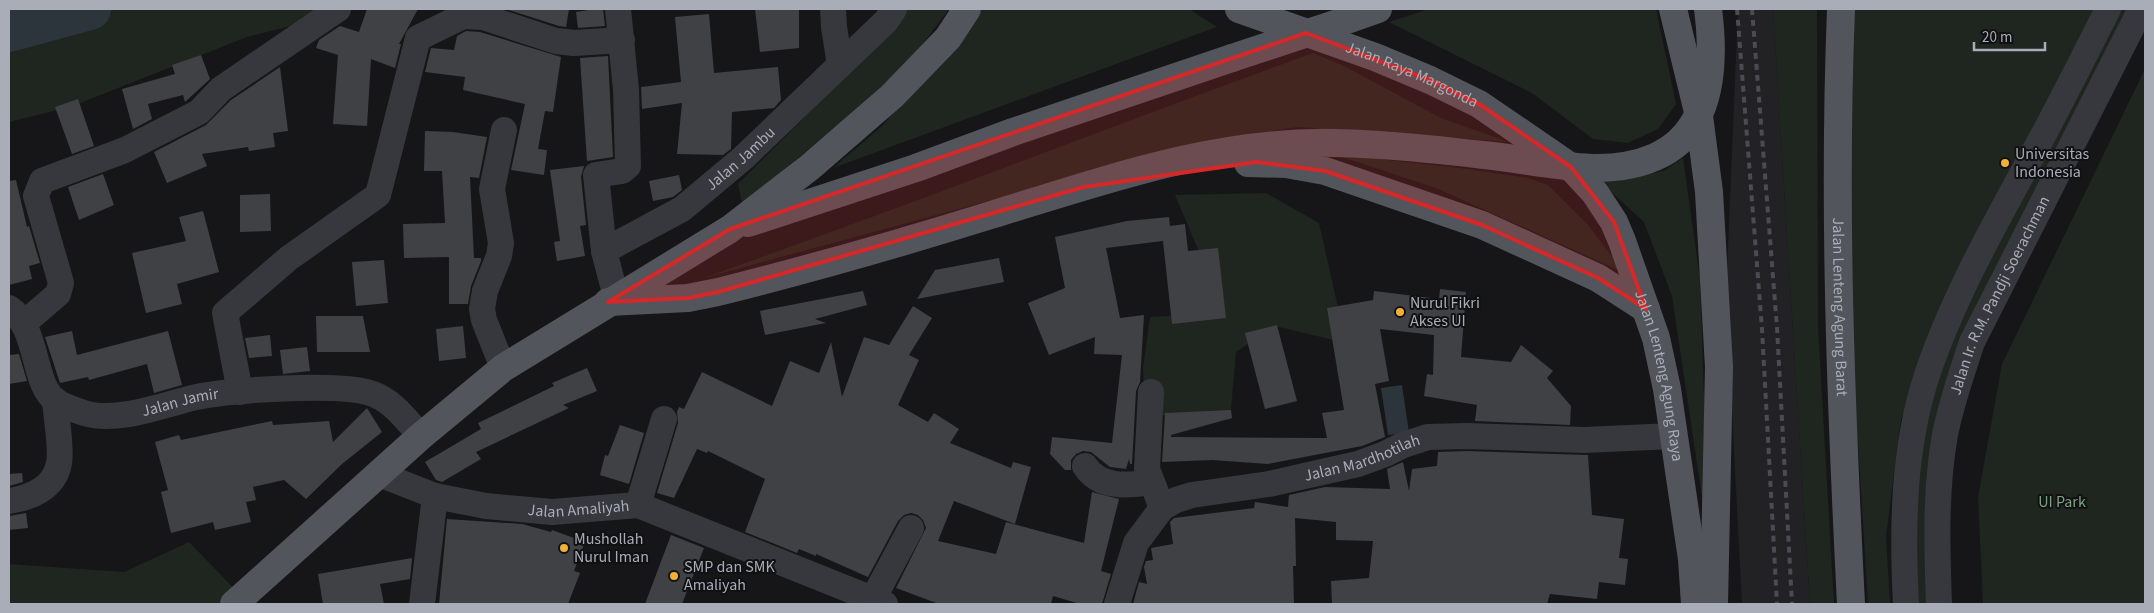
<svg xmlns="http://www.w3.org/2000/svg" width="2154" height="613" font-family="'Source Sans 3',sans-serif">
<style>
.built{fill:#222225}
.green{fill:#1e261f}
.water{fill:#2c353c}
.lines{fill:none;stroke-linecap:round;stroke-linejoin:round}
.river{stroke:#2c353c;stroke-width:42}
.building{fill:#404145}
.street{stroke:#37383d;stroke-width:26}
.primary{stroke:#53555c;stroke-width:28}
.rail{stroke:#4a4c52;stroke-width:4;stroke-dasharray:6 5;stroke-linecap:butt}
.primary-bridge{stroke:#53555c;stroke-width:28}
.marked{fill:#d62828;fill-opacity:0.2;stroke:#d62828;stroke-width:4;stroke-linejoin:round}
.poi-dot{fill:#f2b134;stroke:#111113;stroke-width:2}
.labels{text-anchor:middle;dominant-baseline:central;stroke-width:4;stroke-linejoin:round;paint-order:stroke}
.street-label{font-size:16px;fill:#a8adb8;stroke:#111113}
.poi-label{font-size:16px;fill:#a8adb8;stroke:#111113;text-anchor:start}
.park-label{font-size:16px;fill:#7fa381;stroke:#111113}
</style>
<rect width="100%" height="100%" fill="#161618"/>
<!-- built -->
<polygon class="built" points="1738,9 1773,9 1810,604 1742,604 1726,297"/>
<!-- green -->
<g class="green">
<polygon points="9,9 338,9 334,15 247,37 70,107 9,122"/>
<polygon points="904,9 949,9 900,74 742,204 738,184 878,44"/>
<polygon points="975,9 1189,9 1217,27 833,168 882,126 952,47"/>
<polygon points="1429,9 1656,9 1676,104 1658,129 1628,143 1593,139 1532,93 1389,22"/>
<polygon points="1773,9 1817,9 1818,326 1834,604 1810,604"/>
<polygon points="1843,9 2103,9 1965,273 1901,419 1886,536 1890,604 1868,604 1858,441 1844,316"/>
<polygon points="2117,9 2132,9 1975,313 1929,604 1917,604 1914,540 1925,427 1950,336"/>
<path d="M1313,53l31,13 97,52 68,24 -211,-15 -81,12 -517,140c205,-72 408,-152 613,-226z"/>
<polygon points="2145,69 2145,604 1983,604 1978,497 2002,364"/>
<polygon points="1333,154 1468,169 1528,178 1548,185 1588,225 1625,273 1436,188"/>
<polygon points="1683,158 1700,279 1709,544 1672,296 1644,222 1596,178 1633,177 1664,171"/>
<polygon points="1266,193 1319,223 1346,343 1275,326 1236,352 1230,420 1145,414 1143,368 1150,317 1225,313 1175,195"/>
<polygon points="189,542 249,604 9,604 9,564 124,572"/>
</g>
<!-- water -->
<polygon class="water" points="1402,385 1409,433 1388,435 1381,388"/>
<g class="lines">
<!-- river -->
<polyline class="river" points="9,31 90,9"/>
</g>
<!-- building -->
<g class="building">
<polygon points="367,9 418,9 399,44 401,44 395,68 371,59 367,126 333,124 338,55 316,48 319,40 340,26 359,32"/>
<polygon points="506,9 569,9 566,27 559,26"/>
<polygon points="595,9 603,9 605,26 578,28 576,12"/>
<polygon points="755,9 799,9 799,48 760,52"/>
<polygon points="709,14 714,73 778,67 781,100 774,108 732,112 731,149 723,155 677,154 682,103 642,109 641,87 681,82 675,17"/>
<polygon points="466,31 480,32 561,57 553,112 545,111 538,149 547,150 544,175 511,170 525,104 463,90 465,77 425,72 431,48 454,50 457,36"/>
<polygon points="201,55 210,79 185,102 183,95 148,104 152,119 133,129 122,89 175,74 172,65"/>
<polygon points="608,56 613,157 587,161 580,58"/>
<polygon points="280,67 288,131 273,133 275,147 249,151 248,147 202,154 207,166 167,183 154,152 206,125 231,100"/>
<polygon points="78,99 94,146 72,154 55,107"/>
<polygon points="425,131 453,132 487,137 479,178 470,177 474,258 481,258 481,261 471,286 468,304 449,304 449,257 404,258 403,224 445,223 442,171 424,171"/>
<polygon points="584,166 581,177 586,225 580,226 585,256 557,261 554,242 560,241 550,170"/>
<polygon points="103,174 114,205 79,220 68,187"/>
<polygon points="679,175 682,190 673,197 653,201 649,181"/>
<polygon points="16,180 27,227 29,226 40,263 29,266 32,279 9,285 9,181"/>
<polygon points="270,194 271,231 240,232 240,195"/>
<polygon points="203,211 219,272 177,284 182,304 146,313 132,253 186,241 179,217"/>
<polygon points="1169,217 1170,226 1185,224 1188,251 1218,248 1226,318 1172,324 1163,241 1106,248 1120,318 1144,315 1140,382 1136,391 1132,464 1130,464 1129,459 1126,469 1110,467 1091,452 1083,451 1076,454 1071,460 1071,470 1065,470 1050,454 1052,437 1112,443 1122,355 1094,354 1095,337 1049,355 1028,303 1065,288 1055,237 1127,221"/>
<polygon points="999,258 1004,282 917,299 935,270"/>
<polygon points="384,260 388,303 356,306 352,262"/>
<polygon points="1440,289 1466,292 1461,357 1511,362 1521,345 1553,371 1547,378 1571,406 1570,425 1475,421 1477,405 1424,396 1427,374 1433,375 1434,335 1380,329 1389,381 1375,384 1385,437 1362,446 1268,464 1212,460 1162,462 1165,413 1231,410 1232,418 1171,435 1171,437 1327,438 1322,413 1344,410 1327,308 1373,300 1374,291 1439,299"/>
<polygon points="863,291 867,305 815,319 826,323 765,335 760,311"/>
<polygon points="913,306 932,318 909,355 919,360 898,405 928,422 934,413 959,429 950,443 1011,468 1013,462 1031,467 1015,524 954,501 938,541 996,554 1006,522 1084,543 1092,492 1119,499 1101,571 1111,574 1102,604 1080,604 1053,596 1051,604 939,604 896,588 926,528 923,520 918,515 911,513 904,515 898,521 868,577 816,554 816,556 799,549 797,553 745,532 765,479 708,451 707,453 697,449 674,498 657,493 678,423 677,412 679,407 684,409 702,372 772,406 790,361 819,373 831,342 842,397 864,337 889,345"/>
<polygon points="316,316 363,316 370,352 317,352"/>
<polygon points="1277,325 1297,401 1265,409 1245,333"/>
<polygon points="463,326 466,358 439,361 436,329"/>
<polygon points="72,331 77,355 168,331 182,385 154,393 147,364 89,380 88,377 60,383 45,337"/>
<polygon points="270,335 272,356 249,358 245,338"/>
<polygon points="307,347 310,371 283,374 280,350"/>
<polygon points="19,354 27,381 9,384 9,355"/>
<polygon points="587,368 597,391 563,405 569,408 476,452 481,459 442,482 436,480 425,462 481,429 478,423 554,386 552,383"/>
<polygon points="367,408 382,432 342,464 306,499 284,480 253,487 256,500 246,502 251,522 215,530 213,522 171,533 161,492 168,490 155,442 179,435 181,440 272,421 273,425 329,421 333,442"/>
<polygon points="620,425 644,433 629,484 600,475 605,455 608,456"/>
<polygon points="1467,451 1588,455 1592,515 1624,519 1619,558 1628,559 1625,585 1599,582 1597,599 1550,594 1547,604 1332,604 1331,581 1369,578 1373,541 1336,540 1336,522 1295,518 1296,566 1293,566 1294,604 1133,604 1139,582 1147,584 1144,567 1146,561 1153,560 1151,548 1173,544 1170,522 1174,518 1254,508 1255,502 1288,507 1289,495 1325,487 1390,489 1387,469 1403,462 1409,491 1412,469 1437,466 1438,452"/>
<polygon points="22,473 23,482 9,486 9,474"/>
<polygon points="26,513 28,528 9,530 9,516"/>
<polygon points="447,519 522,524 551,532 552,530 585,542 574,571 580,573 568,604 439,604"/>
<polygon points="671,535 704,548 682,604 645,604"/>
<polygon points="412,558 410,579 380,584 384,604 323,604 318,574"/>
</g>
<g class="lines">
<!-- street -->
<g class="street">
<polyline points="833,9 834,27 840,65"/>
<path id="s1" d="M604,251l78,-42 61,-51 143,-137 8,-12"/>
<polyline points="616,297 604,251 596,175 622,171 628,166 626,90 618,9"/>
<path id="s2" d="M9,308c30,19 23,77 47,93 7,5 19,9 28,12 31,10 77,-7 108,-15 34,-8 150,-16 181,-4 20,7 34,27 48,42"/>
<polyline points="23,324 58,294 61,283 36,196 42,181 125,150 199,112 221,89 338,9"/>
<polyline points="503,368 484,320 482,309 485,291 499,256 501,243 492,189 504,130"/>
<polyline points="240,392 225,313 289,258 378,195 418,38 463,16 483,17 556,41 574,43 622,40"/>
<polyline points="1151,392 1147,469 1162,508"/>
<path d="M1085,466c14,22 42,20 66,16"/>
<path id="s3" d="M379,474l56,22 51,10 66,6 86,-7 247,99"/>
<path d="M9,501c21,-3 46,-13 50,-38 3,-14 -3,-47 -4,-63"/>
<polyline points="638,505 664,419"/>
<polyline points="873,599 911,528"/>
<polyline points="422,604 435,496"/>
<path id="s4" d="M1117,604l19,-61 26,-35 14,-8 16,-5 77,-11 62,-14 27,-6 27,-10 18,-9 25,-8 39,-1 117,4 89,-4"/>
<path d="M1906,604c-4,-75 -3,-156 21,-229 29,-86 76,-165 119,-245 21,-40 42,-81 62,-121"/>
<path id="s5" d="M1939,604c-2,-56 -4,-113 6,-169 6,-32 17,-62 27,-93l169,-333"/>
</g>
<!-- primary -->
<g class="primary">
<path id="s6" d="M1239,9l136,48 55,23 49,24 92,63 24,26 19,29 8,19 34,97 11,51 25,170 3,45"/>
<polyline points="1673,9 1699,116 1709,192 1719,367 1714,604"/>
<path id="s7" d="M1841,9c-8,199 0,397 10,595"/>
<polyline points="1341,22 1378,9"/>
<polyline points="1248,163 1286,164 1325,171 1482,225 1598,278 1646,309"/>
<polyline points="748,223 916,168 1013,132 1232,58"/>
<path d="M608,302l80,-4 30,-6c92,-23 183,-49 273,-77 111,-34 226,-75 343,-72 53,1 106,7 159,13 52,6 112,23 162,1 58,-25 60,-94 53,-148"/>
<polyline points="234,604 421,436 503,368 730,229 810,167 892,96 948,38 967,9"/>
</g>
<!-- rail -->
<g class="rail">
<polyline points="1737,9 1762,329 1777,604"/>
<polyline points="1752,9 1777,328 1792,604"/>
</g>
<!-- primary-bridge -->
<polyline class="primary-bridge" points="1232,58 1341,22"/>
</g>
<!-- marked area -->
<path class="marked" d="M1306,33l124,47 49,24 92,63 43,55 32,87 -48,-31 -116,-53 -157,-54 -68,-9 -173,25 -366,105 -30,6 -80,4 122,-73z"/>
<!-- markers -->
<g class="poi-dot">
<circle cx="2005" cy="163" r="5"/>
<circle cx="1400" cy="312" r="5"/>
<circle cx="564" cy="548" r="5"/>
<circle cx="674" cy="576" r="5"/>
</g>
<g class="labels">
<!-- street labels -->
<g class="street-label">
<text stroke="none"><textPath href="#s6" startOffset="185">Jalan Raya Margonda</textPath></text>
<text stroke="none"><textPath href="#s1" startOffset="166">Jalan Jambu</textPath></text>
<text stroke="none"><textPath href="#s5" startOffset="320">Jalan Ir. R.M. Pandji Soerachman</textPath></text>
<text stroke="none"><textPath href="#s7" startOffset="298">Jalan Lenteng Agung Barat</textPath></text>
<text stroke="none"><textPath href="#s6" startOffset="601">Jalan Lenteng Agung Raya</textPath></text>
<text stroke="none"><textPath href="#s2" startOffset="235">Jalan Jamir</textPath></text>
<text stroke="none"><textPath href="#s4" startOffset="315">Jalan Mardhotilah</textPath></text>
<text stroke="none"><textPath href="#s3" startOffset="205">Jalan Amaliyah</textPath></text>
</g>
<!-- poi labels -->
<g class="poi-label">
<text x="2015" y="154">Universitas<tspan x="2015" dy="18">Indonesia</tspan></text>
<text x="1410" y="303">Nurul Fikri<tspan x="1410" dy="18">Akses UI</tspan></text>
<text x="574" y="539">Mushollah<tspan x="574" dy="18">Nurul Iman</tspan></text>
<text x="684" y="567">SMP dan SMK<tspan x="684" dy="18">Amaliyah</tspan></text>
</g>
<!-- park labels -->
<g class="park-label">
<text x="2062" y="502">UI Park</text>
</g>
</g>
<!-- border -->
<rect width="2154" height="613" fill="none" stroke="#a8adb8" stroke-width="20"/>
<!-- scale -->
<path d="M1974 42v8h71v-8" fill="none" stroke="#a8adb8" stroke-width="2.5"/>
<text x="1982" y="42" font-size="15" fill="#a8adb8" stroke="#111113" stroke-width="4" paint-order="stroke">20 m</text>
</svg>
